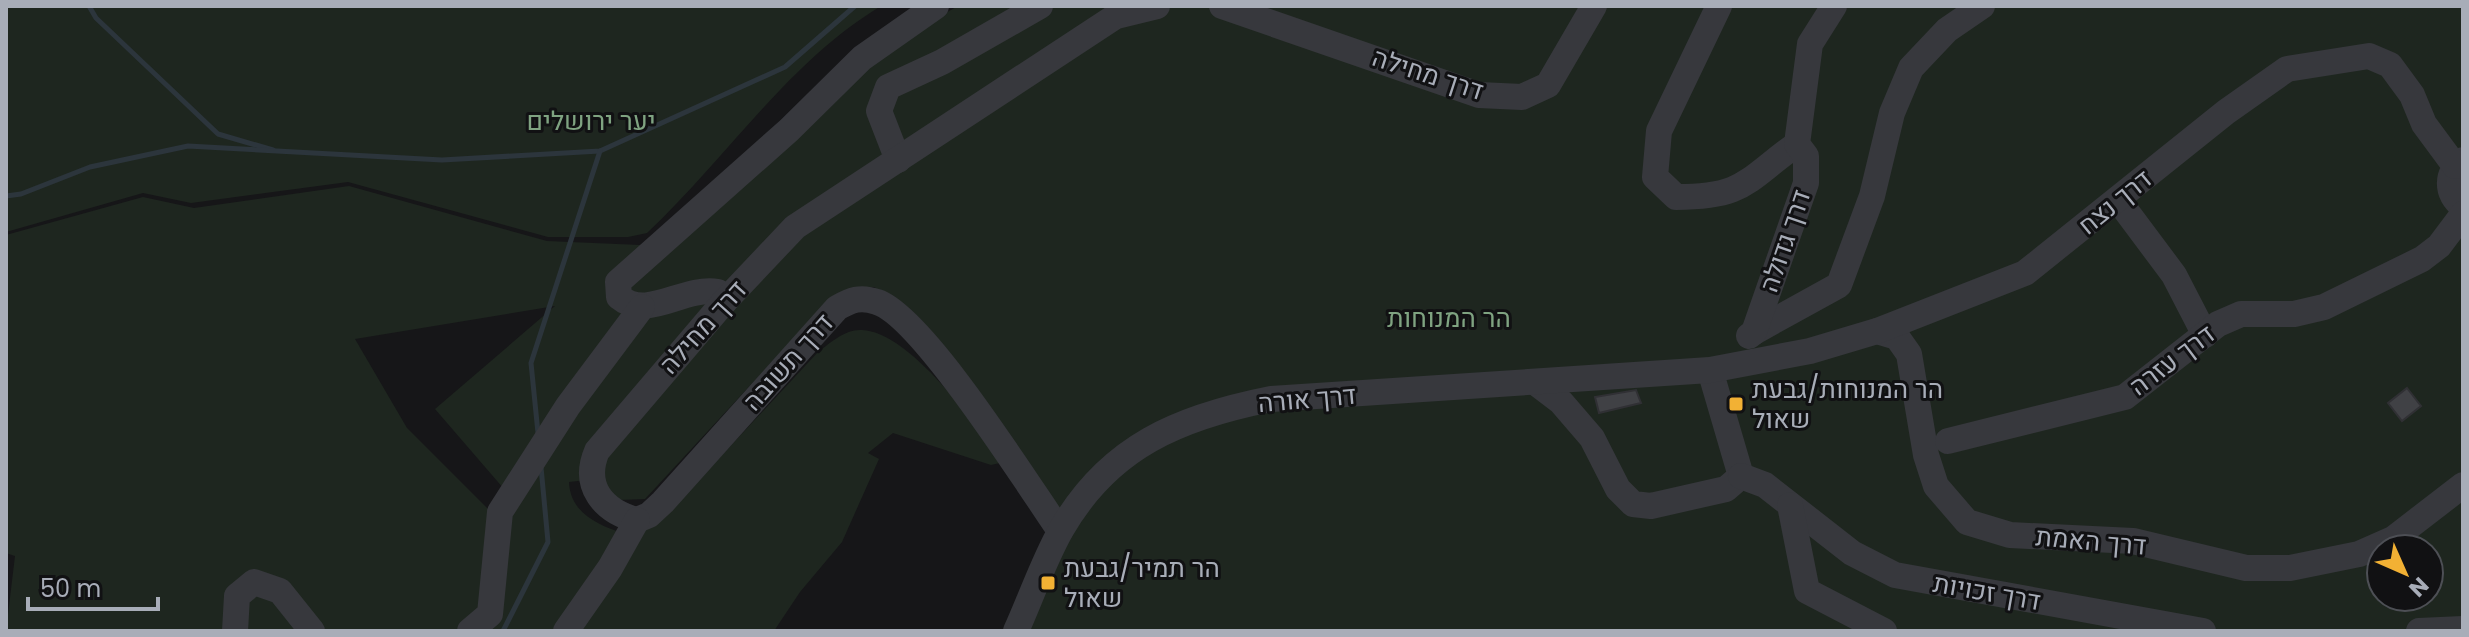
<svg xmlns="http://www.w3.org/2000/svg" width="2469" height="637" font-family="Poppins,Heebo,sans-serif">
<style>
.green{fill:#1e261f;fill-rule:evenodd}
.lines{fill:none;stroke-linecap:round;stroke-linejoin:round}
.stream{stroke:#2c353c;stroke-width:5}
.building{fill:#404145;stroke:#303034;stroke-width:2}
.minor{stroke:#37383d;stroke-width:26}
.poi-dot{fill:#f2b134;stroke:#111113;stroke-width:3}
.labels{text-anchor:middle;dominant-baseline:central;stroke-width:6;stroke-linejoin:round;paint-order:stroke}
.street-label{font-size:26px;fill:#a8adb8;stroke:#111113}
.park-label{font-size:26px;fill:#7fa381;stroke:#111113}
.poi-label{font-size:26px;fill:#a8adb8;stroke:#111113;text-anchor:start}
</style>
<rect width="100%" height="100%" fill="#161618"/>
<!-- green -->
<g class="green">
<path d="M6,6h875c-93,56 -155,153 -234,227l-19,4h-80l-200,-55 -157,21 -48,-10 -137,39z"/>
<path d="M958,6h1505v625h-1437l28,-115c-50,-79 -97,-181 -180,-229l-43,11 -186,201 -27,1 -23,-21 -26,3c1,30 28,43 54,51l44,-19 152,-163c13,-9 26,-22 43,-21 48,2 114,95 142,132l-13,3 -98,-32 -25,20 11,6 -37,83 -42,50 -26,39h-768l9,-75 -9,-3v-318l137,-38 51,11 155,-22 198,55 93,4 88,-58 145,-133zM555,306l-120,103 69,80 -15,21 -82,-82 -52,-89zM2381,549h48v48h-48z"/>
</g>
<g class="lines">
<!-- stream -->
<g class="stream">
<polyline points="89,6 96,18 218,134 273,150"/>
<polyline points="6,196 21,194 90,167 188,146 442,160 600,151 785,67 855,6"/>
<polyline points="538,433 531,363 600,151"/>
<polyline points="503,631 548,542 541,467"/>
</g>
</g>
<!-- building -->
<g class="building">
<polygon points="2407,388 2421,406 2402,421 2388,403"/>
<polygon points="1636,390 1641,403 1599,413 1595,397"/>
</g>
<g class="lines">
<!-- minor -->
<g class="minor">
<polyline points="1222,6 1479,95 1522,97 1548,85 1594,6"/>
<path d="M1719,6l-60,125 -4,46 21,20c69,0 69,-16 121,-53"/>
<polyline points="898,160 879,111 888,87 942,62 1040,6"/>
<path d="M2463,160c-17,13 -18,33 0,47"/>
<polyline points="2118,200 2174,275 2205,335"/>
<path d="M724,302l-6,-10c-36,-6 -70,29 -99,5l-1,-15 171,-152 73,-72 74,-52"/>
<polyline points="1877,331 1897,337 1909,354 1926,455 1936,486 1967,522 2010,535 2133,541 2246,568 2290,568 2359,554 2393,539 2463,485"/>
<polyline points="1754,332 1839,285 1872,196 1892,113 1911,68 1947,30 1982,6"/>
<polyline points="1749,336 1754,332 1806,183 1806,156 1797,144 1810,44 1834,6"/>
<polyline points="1710,370 1741,476"/>
<polyline points="1536,383 1561,402 1592,438 1618,489 1633,504 1651,506 1726,489 1741,476"/>
<polyline points="1948,441 2125,397 2218,324 2241,314 2294,314 2324,307 2422,259 2439,246 2463,214"/>
<polyline points="1741,476 1765,485 1852,553 1895,575 2203,631"/>
<polyline points="1790,505 1807,591 1884,631"/>
<path d="M637,520c-34,-9 -55,-34 -40,-69l127,-149 71,-75 321,-211 41,-10"/>
<path d="M637,520l12,-5 14,-13 174,-194c14,-8 23,-12 40,-6 45,14 151,183 183,229"/>
<polyline points="235,631 237,596 254,582 280,591 312,631"/>
<polyline points="470,631 490,614 500,512 568,406 642,307"/>
<polyline points="566,631 610,568 637,520"/>
<path d="M1016,631c15,-33 27,-69 45,-101 48,-84 119,-113 210,-131l439,-29 100,-19 67,-20 148,-58 201,-161 61,-43 82,-13 21,9 22,30 12,29 31,42"/>
<polyline points="2419,631 2463,629"/>
</g>
</g>
<!-- markers -->
<g class="poi-dot">
<rect x="1728" y="396" width="16" height="16" rx="4"/>
<rect x="1040" y="575" width="16" height="16" rx="4"/>
</g>
<g class="labels">
<!-- street labels -->
<g class="street-label">
<text transform="translate(1428 74) rotate(18)">דרך מחילה</text>
<text transform="translate(2115 202) rotate(-39)">דרך נצח</text>
<text transform="translate(1785 241) rotate(-71)">דרך גדולה</text>
<text transform="translate(703 327) rotate(-48)">דרך מחילה</text>
<text transform="translate(2172 360) rotate(-37)">דרך עזרה</text>
<text transform="translate(788 362) rotate(-48)">דרך תשובה</text>
<text transform="translate(1307 399) rotate(-5)">דרך אורה</text>
<text transform="translate(2091 541) rotate(5)">דרך האמת</text>
<text transform="translate(1987 592) rotate(10)">דרך זכויות</text>
</g>
<!-- park labels -->
<g class="park-label">
<text x="591" y="121">יער ירושלים</text>
<text x="1449" y="318">הר המנוחות</text>
</g>
<!-- poi labels -->
<g class="poi-label">
<text x="1752" y="389">הר המנוחות/גבעת<tspan x="1752" dy="30">שאול</tspan></text>
<text x="1064" y="568">הר תמיר/גבעת<tspan x="1064" dy="30">שאול</tspan></text>
</g>
</g>
<!-- border -->
<rect width="2469" height="637" fill="none" stroke="#a8adb8" stroke-width="16"/>
<!-- north arrow -->
<g transform="translate(2405 573) rotate(135)"><circle r="38" fill="#111113" stroke="#4d4f55" stroke-width="2"/>
<path d="M0-6L14 30L0 20L-14 30Z" fill="#f2b134"/>
<text y="-12" font-size="22" font-weight="bold" text-anchor="middle" fill="#a8adb8">N</text>
</g>
<!-- scale -->
<path d="M28 597v12h130v-12" fill="none" stroke="#a8adb8" stroke-width="4"/>
<text x="40" y="597" font-size="24" fill="#a8adb8" stroke="#111113" stroke-width="6" paint-order="stroke">50 m</text>
</svg>
